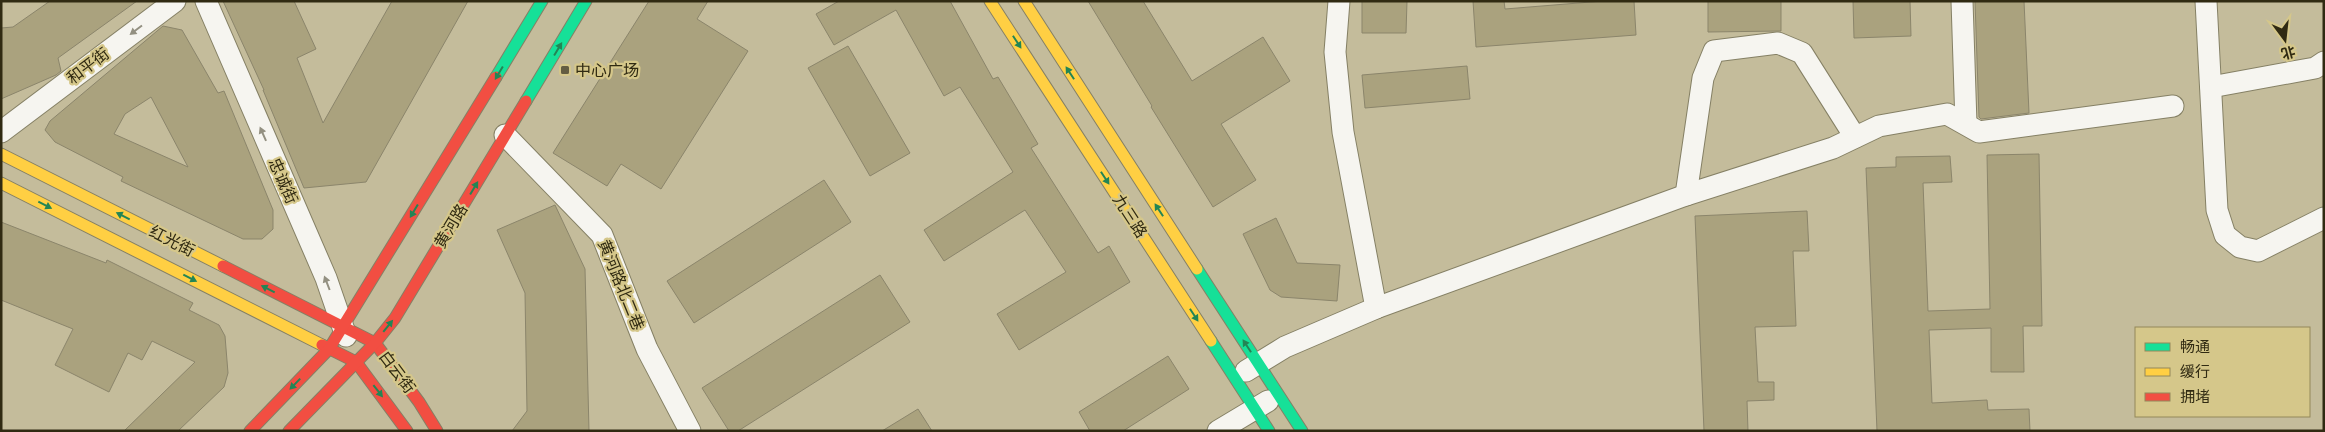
<svg xmlns="http://www.w3.org/2000/svg" width="2325" height="432" font-family="Roboto,'Noto Sans SC',sans-serif">
<style>
.building{fill:#aaa27e;stroke:#8b856b;fill-rule:evenodd}
.lines{fill:none;stroke-linecap:round;stroke-linejoin:round}
.street-casing{stroke:#858065;stroke-width:23}
.fast-casing{stroke:#858065;stroke-width:13}
.slow-casing{stroke:#858065;stroke-width:13}
.jam-casing{stroke:#858065;stroke-width:13}
.street{stroke:#f6f5f0;stroke-width:21}
.fast{stroke:#16e098;stroke-width:11}
.slow{stroke:#ffcf43;stroke-width:11}
.jam{stroke:#f24e42;stroke-width:11}
.oneway{fill:#939081}
.oneway2{fill:#238555}
.poi-dot{fill:#645d42;stroke:#d5c78a;stroke-width:2}
.labels{text-anchor:middle;dominant-baseline:central;stroke-width:4.5;stroke-linejoin:round;paint-order:stroke}
.street-label{font-size:16px;fill:#302a12;stroke:#d5c78a}
.poi-label{font-size:16px;fill:#302a12;stroke:#d5c78a;text-anchor:start}
</style>
<rect width="100%" height="100%" fill="#c4bc9b"/>
<!-- building -->
<g class="building">
<polygon points="50,1 137,1 58,58 61,71 56,75 1,99 1,28 13,27"/>
<polygon points="223,1 294,1 316,49 297,58 323,123 392,1 468,1 366,182 304,188 263,90 264,90"/>
<polygon points="649,1 708,1 697,19 748,51 661,189 621,164 607,186 553,153"/>
<polygon points="839,1 950,1 993,79 998,77 1038,144 1031,148 1098,253 1109,246 1130,282 1019,350 997,314 1066,272 1025,210 944,261 924,230 1013,172 960,87 944,96 896,10 834,45 816,14"/>
<polygon points="1088,1 1143,1 1192,81 1263,37 1290,81 1221,124 1256,180 1213,207 1151,107 1152,106"/>
<polygon points="1362,1 1407,1 1406,33 1362,33"/>
<polygon points="1473,1 1504,1 1505,9 1603,1 1634,1 1636,35 1476,47"/>
<polygon points="1708,1 1781,1 1781,31 1708,32"/>
<polygon points="1853,1 1910,1 1911,36 1854,38"/>
<polygon points="1975,1 2024,1 2029,113 1981,119 1979,117"/>
<path d="M163,26l19,4 36,63 6,-2 49,119v19l-11,10h-19l-122,-58 2,-4 -68,-35 -10,-12 5,-9zM151,97l37,70 -74,-33 11,-20z"/>
<polygon points="848,46 910,153 870,176 808,68"/>
<polygon points="1467,66 1470,99 1365,108 1362,75"/>
<polygon points="2039,154 2042,326 2023,326 2024,372 1991,372 1991,328 1929,330 1932,403 1987,400 1988,410 2029,409 2030,431 1877,431 1866,168 1896,167 1896,157 1950,156 1952,182 1923,183 1928,311 1990,309 1987,155"/>
<polygon points="824,180 851,222 694,323 667,281"/>
<polygon points="555,205 585,269 589,431 512,431 527,411 525,293 497,230"/>
<polygon points="1807,211 1809,251 1793,251 1796,326 1755,327 1758,382 1774,382 1774,400 1747,401 1748,431 1704,431 1695,216"/>
<polygon points="1276,218 1297,263 1340,265 1337,301 1281,297 1270,290 1243,234"/>
<polygon points="1,222 106,263 107,260 193,303 189,310 219,325 225,336 228,373 224,387 178,431 124,431 195,362 152,341 142,360 128,353 109,392 55,365 73,329 1,300"/>
<polygon points="880,275 910,322 738,431 729,431 702,388"/>
<polygon points="1168,356 1189,389 1123,431 1090,431 1079,412"/>
<polygon points="918,409 932,431 882,431"/>
</g>
<g class="lines">
<!-- street casing -->
<g class="street-casing">
<g id="street">
<polyline points="206,1 326,278 346,336"/>
<polyline points="1962,1 1966,124"/>
<polyline points="2206,1 2217,210 2225,235 2240,247 2258,251 2324,218"/>
<polyline points="2211,87 2315,68 2324,62"/>
<polyline points="1,132 175,1"/>
<polyline points="505,135 602,235 647,349 690,431"/>
<polyline points="1686,195 1703,78 1714,51 1778,43 1802,53 1855,137"/>
<polyline points="1376,308 1686,195 1833,148 1879,126 1947,114 1979,132 2173,106"/>
<polyline points="1246,371 1285,347 1376,308 1343,132 1335,52 1339,1"/>
<polyline points="1218,431 1268,401"/>
</g>
</g>
<!-- fast casing -->
<g class="fast-casing">
<g id="fast">
<polyline points="496,77 542,1"/>
<polyline points="526,101 586,1"/>
<polyline points="1197,269 1302,431"/>
<polyline points="1211,341 1269,431"/>
</g>
</g>
<!-- slow casing -->
<g class="slow-casing">
<g id="slow">
<polyline points="990,1 1211,341"/>
<polyline points="1024,1 1197,269"/>
<polyline points="1,154 223,266"/>
<polyline points="1,183 322,345"/>
</g>
</g>
<!-- jam casing -->
<g class="jam-casing">
<g id="jam">
<polyline points="223,266 375,343 419,402 437,431"/>
<polyline points="322,345 356,362 407,431"/>
<polyline points="250,431 329,349 496,77"/>
<polyline points="289,431 375,343 395,318 526,101"/>
</g>
</g>
<!-- street -->
<use href="#street" class="street"/>
<!-- fast -->
<use href="#fast" class="fast"/>
<!-- slow -->
<use href="#slow" class="slow"/>
<!-- jam -->
<use href="#jam" class="jam"/>
</g>
<!-- one-way arrows -->
<defs><path id="oneway-solid" d="M-6-.8H1V-3.2L6.5 0L1 3.2V.8H-6Z" transform="scale(1.25)"/></defs>
<g class="oneway">
<use href="#oneway-solid" transform="translate(136 30) rotate(143)"/>
<use href="#oneway-solid" transform="translate(263 134) rotate(-114)"/>
<use href="#oneway-solid" transform="translate(327 283) rotate(-111)"/>
</g>
<g class="oneway2">
<use href="#oneway-solid" transform="translate(1017 42) rotate(57)"/>
<use href="#oneway-solid" transform="translate(558 49) rotate(-59)"/>
<use href="#oneway-solid" transform="translate(499 73) rotate(121)"/>
<use href="#oneway-solid" transform="translate(1070 73) rotate(-123)"/>
<use href="#oneway-solid" transform="translate(1105 178) rotate(57)"/>
<use href="#oneway-solid" transform="translate(474 188) rotate(-59)"/>
<use href="#oneway-solid" transform="translate(45 205) rotate(27)"/>
<use href="#oneway-solid" transform="translate(1159 210) rotate(-123)"/>
<use href="#oneway-solid" transform="translate(414 211) rotate(121)"/>
<use href="#oneway-solid" transform="translate(123 216) rotate(-153)"/>
<use href="#oneway-solid" transform="translate(190 278) rotate(27)"/>
<use href="#oneway-solid" transform="translate(268 289) rotate(-153)"/>
<use href="#oneway-solid" transform="translate(1194 315) rotate(57)"/>
<use href="#oneway-solid" transform="translate(388 326) rotate(-51)"/>
<use href="#oneway-solid" transform="translate(1247 346) rotate(-123)"/>
<use href="#oneway-solid" transform="translate(295 384) rotate(134)"/>
<use href="#oneway-solid" transform="translate(378 391) rotate(52)"/>
</g>
<!-- markers -->
<rect class="poi-dot" x="560" y="65" width="10" height="10" rx="2.5"/>
<g class="labels">
<!-- street labels -->
<g class="street-label">
<text transform="translate(88 66) rotate(-37)">和平街</text>
<text transform="translate(283 181) rotate(66)">忠诚街</text>
<text transform="translate(1130 216) rotate(57)">九三路</text>
<text transform="translate(451 226) rotate(-59)">黄河路</text>
<text transform="translate(172 241) rotate(27)">红光街</text>
<text transform="translate(621 285) rotate(68)">黄河路北二巷</text>
<text transform="translate(397 372) rotate(53)">白云街</text>
</g>
<!-- poi labels -->
<g class="poi-label">
<text x="575" y="70">中心广场</text>
</g>
</g>
<!-- border -->
<rect width="2325" height="432" fill="none" stroke="#302a12" stroke-width="5"/>
<!-- legend -->
<rect x="2135" y="327" width="175" height="90" fill="#d5c78a" stroke="#93885a"/>
<rect x="2145" y="343" width="25" height="8" fill="#16e098" stroke="#93885a"/>
<text x="2180" y="352" font-size="15" fill="#302a12">畅通</text>
<rect x="2145" y="368" width="25" height="8" fill="#ffcf43" stroke="#93885a"/>
<text x="2180" y="377" font-size="15" fill="#302a12">缓行</text>
<rect x="2145" y="393" width="25" height="8" fill="#f24e42" stroke="#93885a"/>
<text x="2180" y="402" font-size="15" fill="#302a12">拥堵</text>
<!-- north arrow -->
<g transform="translate(2285 40) rotate(165)" stroke="#d5c78a" stroke-width="4" paint-order="stroke">
<path d="M0-4L9 19L0 12L-9 19Z" fill="#302a12"/>
<text y="-8" font-size="14" font-weight="bold" text-anchor="middle" fill="#302a12">北</text>
</g>
</svg>
